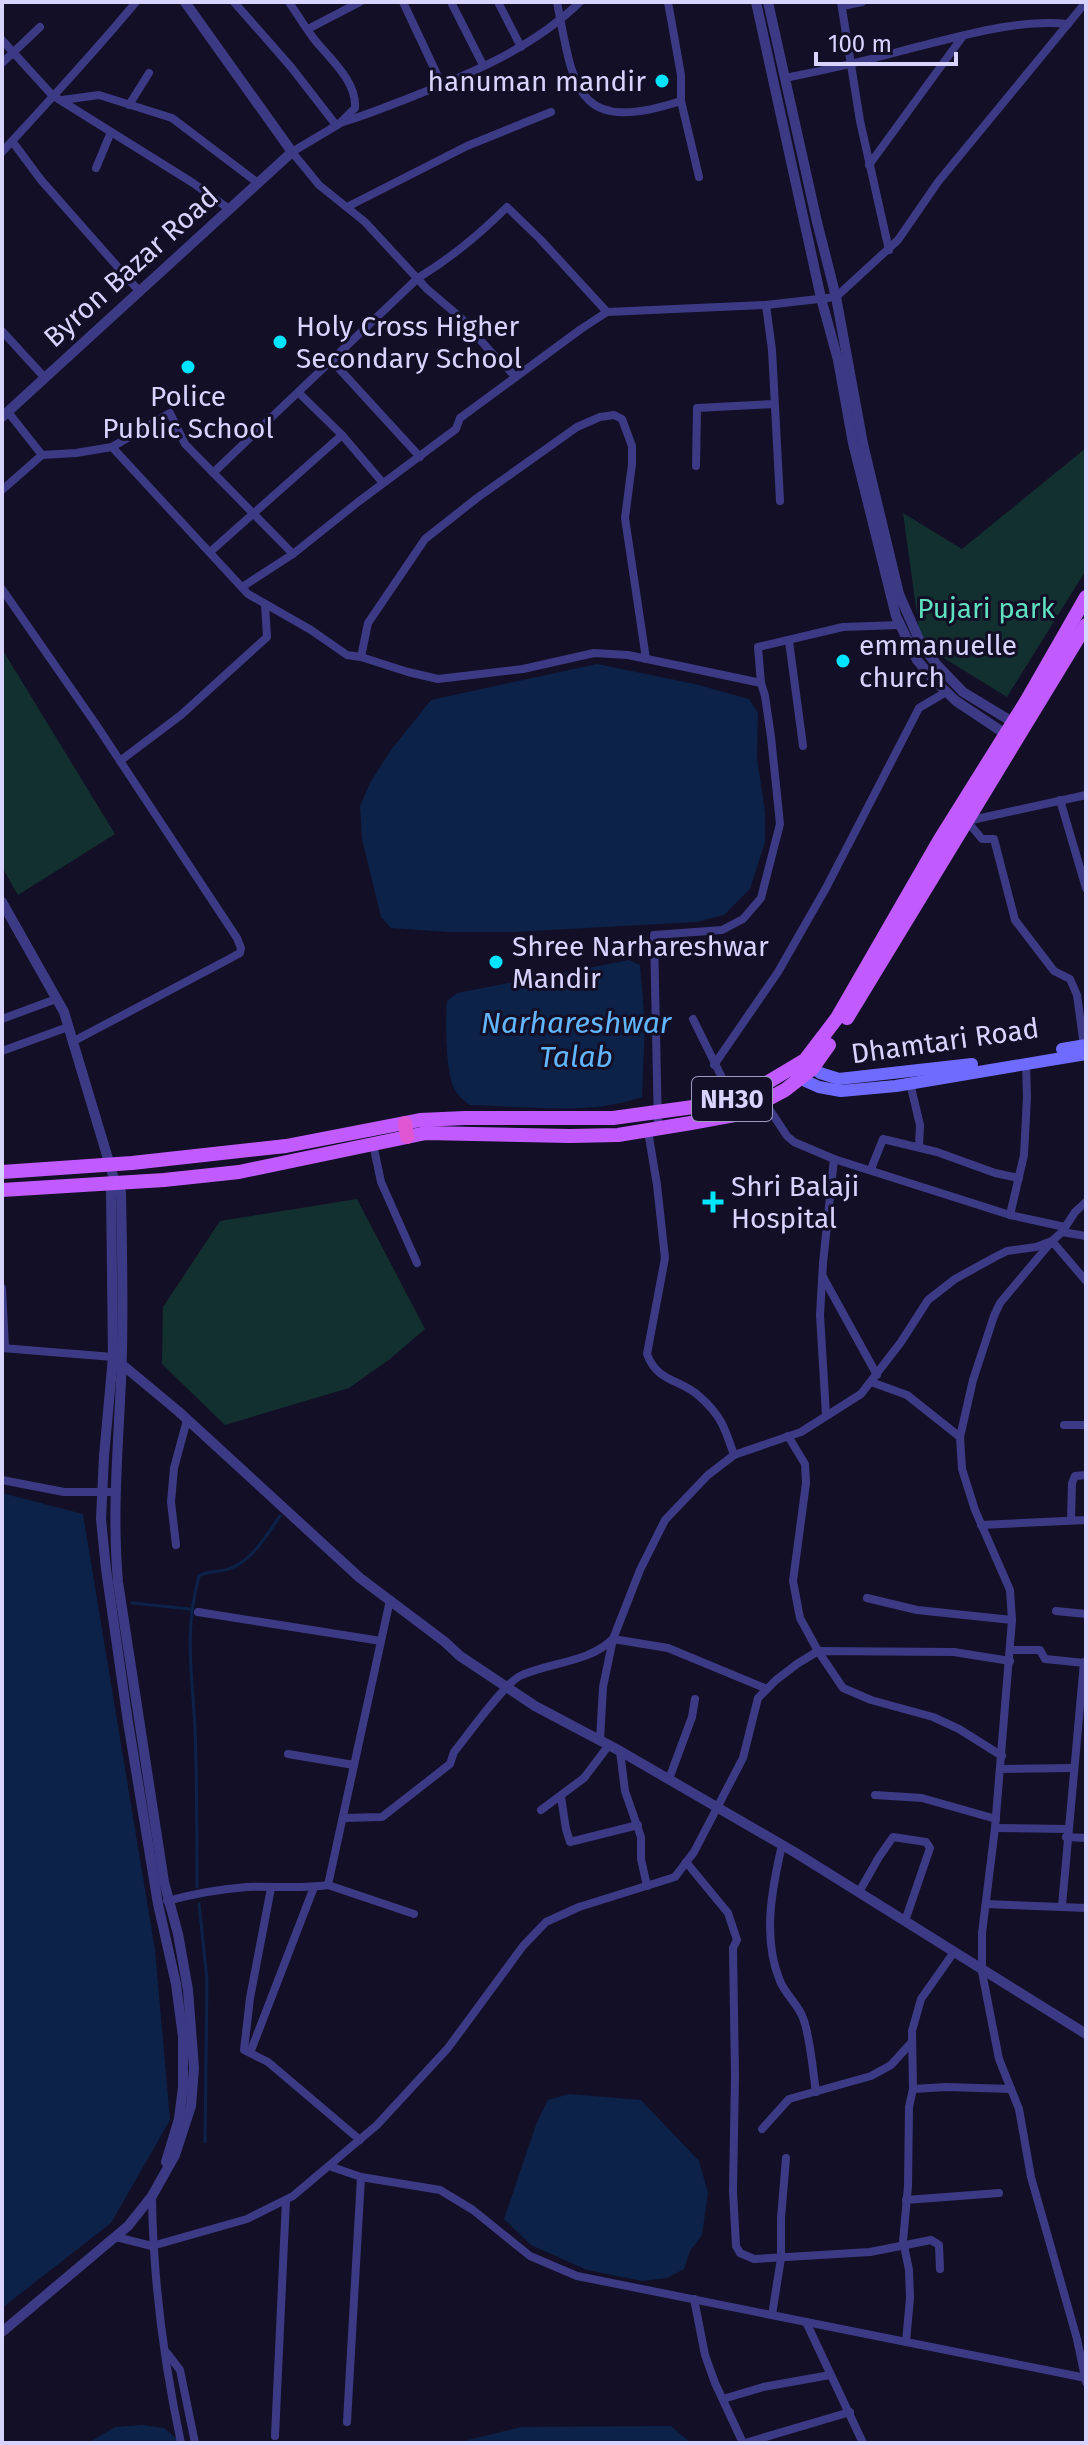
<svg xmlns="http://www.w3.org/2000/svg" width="1088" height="2445" font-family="'Fira Sans',sans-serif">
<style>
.green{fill:#12302f}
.water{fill:#0c2248}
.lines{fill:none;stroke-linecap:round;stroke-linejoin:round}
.stream{stroke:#0c2248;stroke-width:3}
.minor{stroke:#3d3a85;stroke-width:8}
.tertiary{stroke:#3d3a85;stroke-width:10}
.secondary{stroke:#6f6bff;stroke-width:12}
.primary{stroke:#c25bff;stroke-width:14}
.trunk{stroke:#e055d1;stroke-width:14}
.poi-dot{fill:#00e5ff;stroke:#130f26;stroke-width:3}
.labels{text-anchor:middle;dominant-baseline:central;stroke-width:6;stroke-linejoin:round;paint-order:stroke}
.shield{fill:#130f26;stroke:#9e99be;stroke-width:2}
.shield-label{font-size:26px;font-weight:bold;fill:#d9d4ff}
.poi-label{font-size:28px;fill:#d9d4ff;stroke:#130f26;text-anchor:start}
.street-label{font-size:28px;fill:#d9d4ff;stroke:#130f26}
.park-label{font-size:28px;fill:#5fe0c0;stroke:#130f26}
.water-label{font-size:30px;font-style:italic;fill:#62b6ff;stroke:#130f26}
</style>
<rect width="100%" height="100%" fill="#130f26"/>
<!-- green -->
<g class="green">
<polygon points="1086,448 1086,570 1007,697 921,644 903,513 962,549"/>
<polygon points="2,649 115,834 18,895 2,867"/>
<polygon points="357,1199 425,1329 390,1359 349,1388 225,1425 162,1364 163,1307 220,1221"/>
</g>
<!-- water -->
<g class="water">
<polygon points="597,664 695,684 749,699 758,713 757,758 765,812 765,842 750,889 724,915 696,922 514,932 448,932 391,928 381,917 362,839 360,806 370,783 391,750 431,700"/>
<path d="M629,960l11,5 5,60 -3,72c-52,19 -117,9 -172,8 -7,-5 -14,-11 -17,-19 -7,-18 -8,-65 -6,-85l10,-8z"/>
<polygon points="2,1493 83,1514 155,1950 170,2120 111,2223 2,2308"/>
<polygon points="569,2094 641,2100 699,2161 708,2193 702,2235 690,2251 684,2269 667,2278 642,2281 587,2270 531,2245 504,2219 537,2122 548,2100"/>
<polygon points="143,2425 164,2428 177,2439 177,2443 88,2443 115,2427"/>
<polygon points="671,2426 691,2443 456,2443 521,2427"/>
</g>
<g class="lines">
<!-- stream -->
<g class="stream">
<polyline points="132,1603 190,1609"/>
<path d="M197,1887c0,-53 0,-106 -2,-159 -3,-56 -11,-97 4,-152 9,-6 21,-3 32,-8 22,-8 36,-34 49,-52"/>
<polyline points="199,1904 207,1980 205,2142"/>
</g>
<!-- minor -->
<g class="minor">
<polyline points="234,2 291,67 336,125"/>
<path d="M289,2c8,12 16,25 25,37 15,19 43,42 41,69l-16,16 -47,28 27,33 46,37 62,67 34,29 29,33 26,26"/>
<polyline points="403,2 442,85"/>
<polyline points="451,2 483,65"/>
<polyline points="498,2 521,47"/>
<path d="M557,2c17,88 19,133 124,99"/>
<polyline points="668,2 681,75 681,101 699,177"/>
<polyline points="841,2 860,121 889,250"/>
<polyline points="842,6 862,2"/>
<polyline points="308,29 360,2"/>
<polyline points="2,40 52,95 193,183 229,209"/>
<polyline points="2,63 40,27"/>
<path d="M785,78c41,-8 80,-17 120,-28 49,-12 113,-32 163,-26"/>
<polyline points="62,100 99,95 172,118 258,183"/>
<polyline points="129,105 149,73"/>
<path d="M340,123c24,-7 46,-16 69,-25 61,-24 124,-50 171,-96"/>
<polyline points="12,141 41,180 139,291"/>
<path d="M2,152c45,-49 91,-98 134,-150"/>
<polyline points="869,165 963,36"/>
<polyline points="96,168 111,132"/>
<polyline points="347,207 467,146 551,112"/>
<polyline points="766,305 772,350 780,501"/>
<polyline points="2,331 45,378"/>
<polyline points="332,361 420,457"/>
<polyline points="299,393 342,435 383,483"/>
<polyline points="8,412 42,455"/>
<polyline points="696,466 697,408 774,404"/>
<path d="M213,473l205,-195c33,-20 61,-43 89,-71l33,32 67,73"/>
<polyline points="2,490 42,455 76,453 112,447"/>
<polyline points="210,552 342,435"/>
<polyline points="293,554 185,444 170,413 112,447 248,594 311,630 347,655 361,657 408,672 438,679 523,669 594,653 628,655 761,683"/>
<polyline points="242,587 293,554 358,502 456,429 460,418 581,329 607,312 766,305 836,297 898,240 938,182 1086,2"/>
<polyline points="2,589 95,723 237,938 241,948 240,953 229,959 72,1042"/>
<polyline points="789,641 803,746"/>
<polyline points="361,657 368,623 425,539 477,498 577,427 600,417 614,415 622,419 632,446 632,464 625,518 646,659"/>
<polyline points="120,761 181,715 267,637 265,604"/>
<polyline points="1060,800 1086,888"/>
<polyline points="2,1019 56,999"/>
<polyline points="693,1019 740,1114"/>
<polyline points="1084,1046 1077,995 1070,979 1054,971 1015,920 994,839 982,839 967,821 1086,795"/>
<polyline points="2,1051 68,1027"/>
<polyline points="714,1065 778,972 826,888 919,708 946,692"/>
<polyline points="910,1083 920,1125 919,1147"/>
<polyline points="762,1098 787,1136 794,1142 834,1159 1010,1215 1065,1227"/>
<polyline points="658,1129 654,935 722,930 743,919 761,898 780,824 771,737 765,696 761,683 758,647 843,627 899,625"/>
<path d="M648,1131l9,54 8,73 -18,96c10,28 33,25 52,42 22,19 26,32 35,59"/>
<polyline points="373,1144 381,1182 417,1263"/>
<polyline points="871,1169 883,1139 937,1152 995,1173 1019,1178"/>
<polyline points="1010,1215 1024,1155 1027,1097 1026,1063"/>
<polyline points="1062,1232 1086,1236"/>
<polyline points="823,1277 877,1375"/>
<polyline points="1086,1281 1052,1241 1000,1303 994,1316 973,1380 960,1437 962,1469 975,1510 1010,1590 1012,1620 995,1828 982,1933 982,1972 999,2059 1019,2109 1031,2177 1077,2339 1086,2382"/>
<polyline points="2,1288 5,1348"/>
<polyline points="2,1348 113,1357"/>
<polyline points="871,1382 907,1395 960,1437"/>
<polyline points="826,1415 820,1315 823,1263 834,1159"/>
<polyline points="1064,1425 1086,1425"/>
<polyline points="788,1436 805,1464 806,1483 793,1581 800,1618 818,1651 843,1688 871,1700 933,1717 959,1729 1002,1756"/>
<polyline points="2,1480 64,1492 115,1492"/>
<polyline points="1071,1520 1072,1483 1075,1476 1086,1475"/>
<polyline points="981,1525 1086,1520"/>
<polyline points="176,1545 171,1502 174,1468 187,1420"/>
<polyline points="867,1598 917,1610 1012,1620"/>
<polyline points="1056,1611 1086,1614"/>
<polyline points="198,1612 381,1641"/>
<polyline points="1011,1650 1040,1650 1045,1659 1085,1663"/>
<polyline points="600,1740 603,1687 613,1639 668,1648 767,1689"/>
<polyline points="620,1751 625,1791 641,1837 641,1859 647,1886"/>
<polyline points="288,1754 354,1765"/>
<polyline points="1001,1769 1073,1768"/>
<polyline points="669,1779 692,1717 695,1699"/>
<polyline points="875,1795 922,1798 996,1819"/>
<polyline points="561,1797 566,1829 570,1842 638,1825"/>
<polyline points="541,1810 584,1778 609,1745"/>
<path d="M343,1818l39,-1 68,-53 4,-12c13,-16 51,-69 66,-76 30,-14 68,-13 93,-37l27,-69 25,-50 43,-45 26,-20 67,-23 60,-38 40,-52 27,-42 27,-21 40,-22 12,-6 29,-4 16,-6 10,-9 13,-20 11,-10"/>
<polyline points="995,1828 1067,1829"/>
<polyline points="1066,1837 1086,1838"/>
<path d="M782,1845c-10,43 -20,93 -2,136 5,13 18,23 23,37 7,17 10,54 13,74"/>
<polyline points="686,1862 728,1913 737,1940 733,1948 735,2076 733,2191 736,2246 740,2253 754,2259 870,2252 931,2240 939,2245 940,2269"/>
<polyline points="328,1885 414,1914"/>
<polyline points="271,1888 250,1998 244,2050 268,2062 360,2140"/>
<polyline points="859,1892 879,1857 893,1837 926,1842 930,1848 905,1921"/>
<path d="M167,1901c26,-7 53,-12 80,-14 27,-1 54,2 81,-2l62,-285"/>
<polyline points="986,1904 1086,1908"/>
<polyline points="1062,1906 1084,1662"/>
<polyline points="250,2053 314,1887"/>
<polyline points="913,2089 946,2087 1011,2089"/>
<polyline points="762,2129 789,2099 871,2076 891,2065 911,2043"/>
<polyline points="329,2166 361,2177 440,2190 473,2210 530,2256 577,2276 1086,2378"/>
<path d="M152,2196c1,81 12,167 29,247"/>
<polyline points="906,2200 999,2193"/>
<polyline points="116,2237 152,2246 247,2219 293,2196 377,2125 448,2048 523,1946 546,1922 579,1907 675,1877 694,1852 743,1758 758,1698 776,1680 797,1664 818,1651 954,1652 1010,1661"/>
<polyline points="694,2299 705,2355 715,2383 743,2443"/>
<polyline points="772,2315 781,2258 781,2218 786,2158"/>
<polyline points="806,2322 863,2443"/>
<polyline points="906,2342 910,2298 909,2270 903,2241 908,2186 909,2107 913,2089 912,2031 921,1999 954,1952"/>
<polyline points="167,2353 180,2370 195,2443"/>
<polyline points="723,2399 763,2387 830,2375"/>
<polyline points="347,2422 361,2177"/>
<polyline points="275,2436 286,2200"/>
<polyline points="745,2443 850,2412"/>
</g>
<!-- tertiary -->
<g class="tertiary">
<polyline points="756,2 821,298 838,360 853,443 896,616 917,660 933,679 956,701 1010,737"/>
<polyline points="768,2 817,222 836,297 863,444 899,594 921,644 937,665 963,692 1019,726"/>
<polyline points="2,417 292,152 185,2"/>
<path d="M2,902l62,110 51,170 6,10c1,63 3,126 0,189 -3,68 -9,133 -3,201l46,300 14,52 10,56 6,78 -3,38 -16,49 -23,41 -24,30 -126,106"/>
<polyline points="115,1182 111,1190 113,1357 104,1456 101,1519 106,1569 128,1722 158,1904 176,1984 183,2037 183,2087 179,2119 166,2162"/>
<polyline points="113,1357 178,1411 360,1578 445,1642 460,1656 535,1706 620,1751 796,1853 1086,2034"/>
</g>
<!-- secondary -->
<g class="secondary">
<polyline points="1062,1049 1086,1045"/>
<polyline points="808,1064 820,1073 839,1079 972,1064"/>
<polyline points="796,1074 801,1079 819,1087 841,1091 896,1086 1086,1054"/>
</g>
<!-- primary -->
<g class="primary">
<polyline points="847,1018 1086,625"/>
<polyline points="2,1172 132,1163 286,1146 420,1120 465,1118 613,1118 715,1104 739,1097 763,1085 805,1060 837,1018 939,841 1027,700 1086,597"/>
<polyline points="2,1190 164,1180 239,1172 426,1133 570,1136 618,1135 691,1123 740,1114 785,1090 812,1069 829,1045"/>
</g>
<!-- trunk -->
<polyline class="trunk" points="405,1123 407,1137"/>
</g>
<!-- markers -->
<g class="poi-dot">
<circle cx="662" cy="81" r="8"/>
<circle cx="280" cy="342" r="8"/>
<circle cx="188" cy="367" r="8"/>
<circle cx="843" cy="661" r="8"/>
<circle cx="496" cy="962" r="8"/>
<path d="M709 1190h8v8h8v8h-8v8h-8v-8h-8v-8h8z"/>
</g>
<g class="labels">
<!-- shield labels -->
<rect class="shield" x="692" y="1077" width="80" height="44" rx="6"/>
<g class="shield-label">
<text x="732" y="1099">NH30</text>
</g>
<!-- poi labels -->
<g class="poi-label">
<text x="646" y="81" text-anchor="end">hanuman mandir</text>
<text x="296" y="326">Holy Cross Higher<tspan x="296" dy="32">Secondary School</tspan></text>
<text x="188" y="396" text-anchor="middle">Police<tspan x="188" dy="32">Public School</tspan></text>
<text x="859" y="645">emmanuelle<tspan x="859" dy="32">church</tspan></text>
<text x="512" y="946">Shree Narhareshwar<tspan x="512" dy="32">Mandir</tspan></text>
<text x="731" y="1186">Shri Balaji<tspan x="731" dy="32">Hospital</tspan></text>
</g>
<!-- street labels -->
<g class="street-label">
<text transform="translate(131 267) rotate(-42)">Byron Bazar Road</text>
<text transform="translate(945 1041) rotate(-8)">Dhamtari Road</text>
</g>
<!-- park labels -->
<g class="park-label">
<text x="986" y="608">Pujari park</text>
</g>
<!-- water labels -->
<g class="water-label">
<text x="576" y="1023">Narhareshwar<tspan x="576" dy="34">Talab</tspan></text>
</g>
</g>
<!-- border -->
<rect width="1088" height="2445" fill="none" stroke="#d9d4ff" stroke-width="8"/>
<!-- scale -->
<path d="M816 52v12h140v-12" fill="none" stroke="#d9d4ff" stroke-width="4"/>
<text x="828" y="52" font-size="24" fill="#d9d4ff" stroke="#130f26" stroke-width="6" paint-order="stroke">100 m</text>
</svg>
